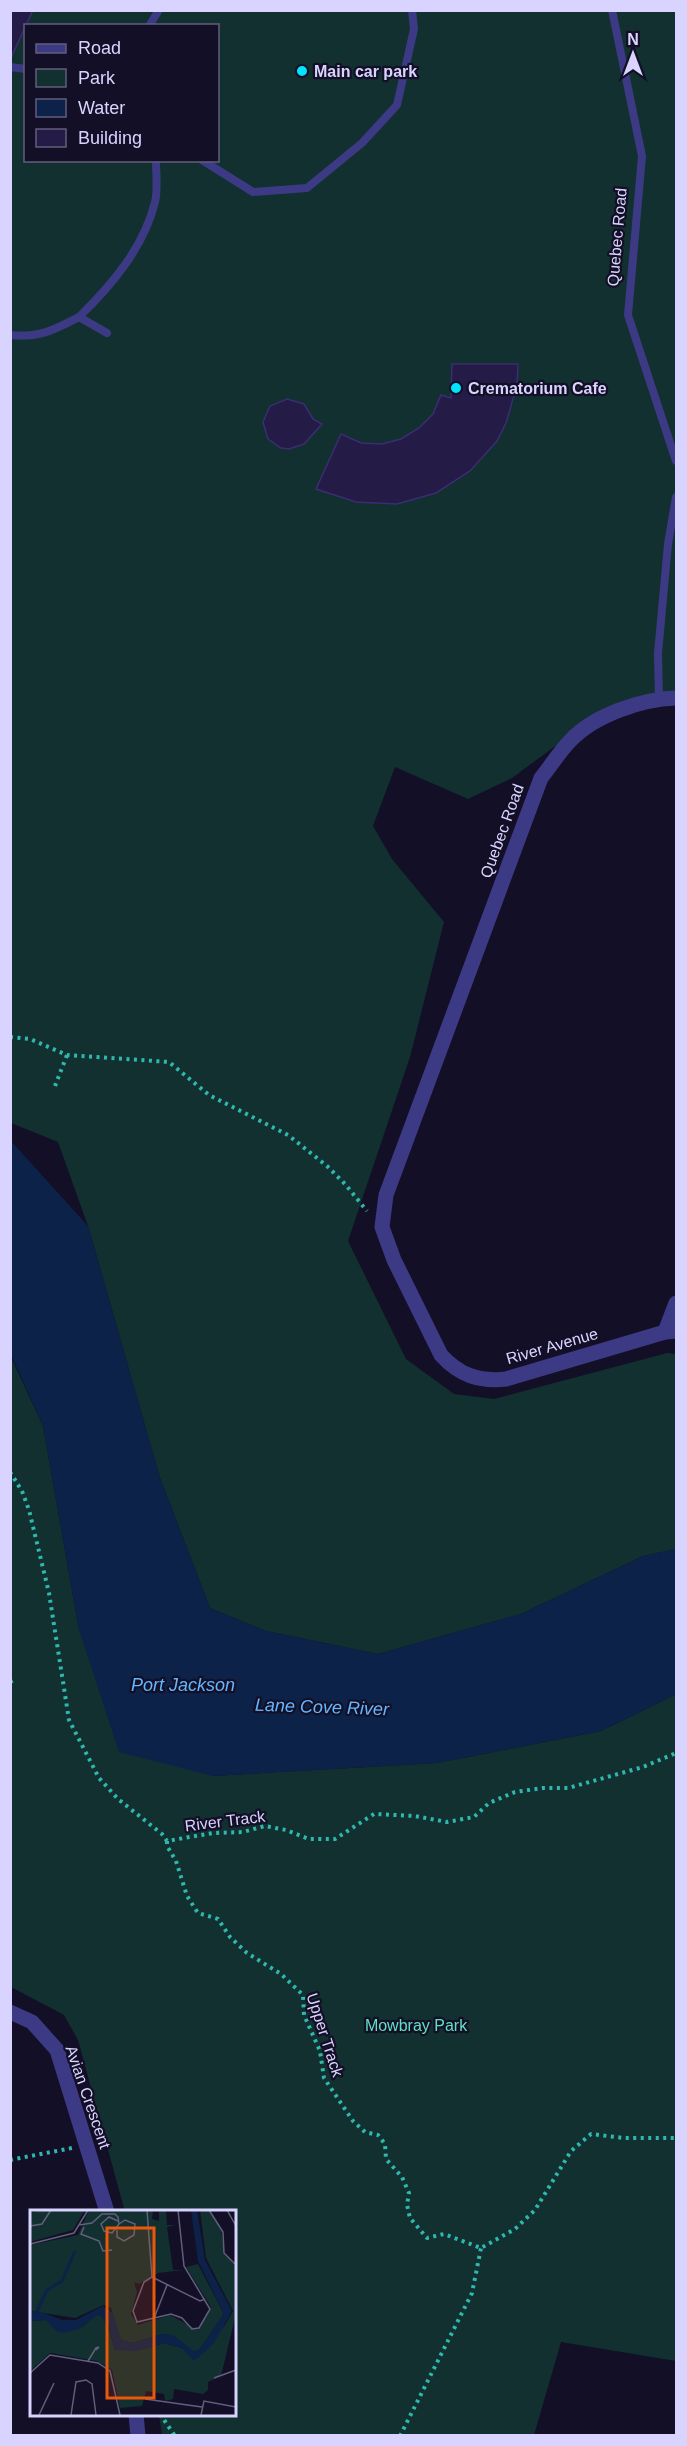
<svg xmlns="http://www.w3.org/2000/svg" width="687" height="2446" font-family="Arial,sans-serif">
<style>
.green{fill:#12302f;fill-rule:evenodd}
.water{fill:#0c2248}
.building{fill:#241b47;stroke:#3b2d73;stroke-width:1.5}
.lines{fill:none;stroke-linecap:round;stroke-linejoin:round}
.path{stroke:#2fb8b0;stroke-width:4;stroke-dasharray:3 4.5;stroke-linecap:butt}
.service{stroke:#3d3a85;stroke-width:8}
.minor{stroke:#3d3a85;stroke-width:15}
.poi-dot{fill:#00e5ff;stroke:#130f26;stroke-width:2}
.labels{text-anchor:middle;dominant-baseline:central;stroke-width:4.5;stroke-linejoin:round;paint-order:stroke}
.poi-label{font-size:16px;font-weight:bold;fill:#d9d4ff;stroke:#130f26;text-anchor:start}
.street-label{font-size:16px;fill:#d9d4ff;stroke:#130f26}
.park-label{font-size:16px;fill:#5fe0c0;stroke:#130f26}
.water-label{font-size:18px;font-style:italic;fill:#62b6ff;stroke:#130f26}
.inset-river{fill:none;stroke:#0c2248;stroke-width:3}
.inset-road{fill:none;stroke:#625e7d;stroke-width:1.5}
.view{fill:#e8590c;fill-opacity:0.15;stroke:#e8590c;stroke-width:3}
.inset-edge{fill:none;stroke:#d9d4ff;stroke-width:3}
</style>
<rect width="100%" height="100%" fill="#130f26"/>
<!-- green -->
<g class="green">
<path d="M10,11h666v680l-48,8 -32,17 -84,62 -44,21 -73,-32 -22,59 19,33 52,63 -34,135 -62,184 58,118 48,35 40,5 173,-46 9,1v195l-33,7 -122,58 -143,40 -112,-23 -56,-23 -50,-130 -72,-252 -30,-84 -47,-19zM26,26h192v134h-192z"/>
<polygon points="10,1355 43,1426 79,1630 213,1776 437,1763 601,1731 676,1694 676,2361 561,2342 534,2435 162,2435 159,2415 234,2414 234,2212 125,2212 78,2040 64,2015 11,1987"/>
</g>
<!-- water -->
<polygon class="water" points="10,1140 88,1226 160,1478 210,1608 266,1631 378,1654 521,1614 643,1556 676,1549 676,1694 601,1731 437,1763 213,1776 119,1752 79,1630 43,1426 11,1355"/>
<!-- building -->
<g class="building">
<polygon points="10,10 33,10 10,60"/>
<polygon points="452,364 518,364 517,385 506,423 497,441 470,471 436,493 397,504 356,502 316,489 341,434 361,443 382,444 401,439 419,428 433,414 441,395 451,398"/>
<polygon points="287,399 304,404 313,419 322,424 304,444 289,449 281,448 268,439 263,422 270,406"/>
</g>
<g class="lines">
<!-- path -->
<g class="path">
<polyline points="10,1037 30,1039 67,1055 169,1062 209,1095 288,1135 327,1166 345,1184 367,1211"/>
<polyline points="55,1086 67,1055"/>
<polyline points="10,1472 22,1491 29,1510 49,1593 69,1720 99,1778 118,1799 162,1834 167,1841 213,1833 243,1832 265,1826 286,1830 309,1839 335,1839 374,1814 415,1816 447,1822 474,1817 489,1803 515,1792 543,1788 568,1788 643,1767 676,1753"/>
<polyline points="10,1682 14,1680"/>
<polyline points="167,1841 167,1846 176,1861 187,1896 198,1913 218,1919 230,1937 247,1953 281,1974 303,1995 304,2015 320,2051 324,2078 353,2121 365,2132 378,2135 385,2144 386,2159 402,2177 409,2193 407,2205 410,2218 427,2238 444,2234 481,2248 515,2229 535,2210 571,2151 591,2134 624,2138 676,2138"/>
<polyline points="10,2160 72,2148"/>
<polyline points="160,2414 175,2436"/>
<polyline points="400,2436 472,2293 481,2248"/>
</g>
<!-- service -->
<g class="service">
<polyline points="612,10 642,156 628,315 676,461"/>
<polyline points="149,26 159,10"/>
<polyline points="10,67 26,69"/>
<polyline points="202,160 253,192 307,188 362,143 397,105 414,29 412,10"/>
<path d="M107,333l-28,-16c33,-32 65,-70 76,-115 3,-12 1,-28 1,-42"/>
<path d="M10,335c30,3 44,-5 69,-18"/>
<polyline points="659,699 658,653 668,544 676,497"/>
</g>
<!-- minor -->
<g class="minor">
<path d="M676,698c-34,1 -82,17 -106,43 -11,11 -19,25 -29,37l-155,417 -4,32 12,33 47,95c18,20 38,27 65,24l159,-47 11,-1"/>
<polyline points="665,1332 676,1303"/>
<polyline points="10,2012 32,2022 57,2050 107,2212"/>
<polyline points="136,2414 138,2436"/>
</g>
</g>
<!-- markers -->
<g class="poi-dot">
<circle cx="302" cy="71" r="6"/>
<circle cx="456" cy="388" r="6"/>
</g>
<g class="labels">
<!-- poi labels -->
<g class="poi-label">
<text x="314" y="71">Main car park</text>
<text x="468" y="388">Crematorium Cafe</text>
</g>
<!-- street labels -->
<g class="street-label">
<text transform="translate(617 237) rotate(-85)">Quebec Road</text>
<text transform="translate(502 831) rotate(-70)">Quebec Road</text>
<text transform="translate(552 1346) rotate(-16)">River Avenue</text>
<text transform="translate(225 1821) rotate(-7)">River Track</text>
<text transform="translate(325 2035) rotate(72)">Upper Track</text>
<text transform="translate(88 2097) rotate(71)">Avian Crescent</text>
</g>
<!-- park labels -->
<g class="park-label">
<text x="416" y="2025">Mowbray Park</text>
</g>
<!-- water labels -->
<g class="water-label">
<text x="183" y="1685">Port Jackson</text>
<text transform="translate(322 1707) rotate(2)">Lane Cove River</text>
</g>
</g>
<!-- overview -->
<g transform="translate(30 2210)">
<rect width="206" height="206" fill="#130f26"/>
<path d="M13,0h42l-12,20 -43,12v-29zM59,0h64l-1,9 7,2v-11h7l1,15h9l-9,2 6,43h11l-26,3 -19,11 -5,-2 3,10 -6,22 7,11 32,-10 28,15 13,-23 -25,-40 12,-3 26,50 -24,35 -6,3 -22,-17 -10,-1 -29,9 -12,-3 -10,-32 -7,-3 -29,13 -45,-7v-66l48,-10zM170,0h9l12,19 3,24 11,12v53l-14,58 -13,6v8l-5,4 -29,-5 -1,10 -8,2 -1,-7 -18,-3 -4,15 -22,2 -8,-38 -15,-9 -47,-8 -20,18v-50l16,-1 8,7h28l16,-13 8,5 9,31 33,-2 16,-5 18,5 11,11 32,-34 8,-14 -27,-53z" fill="#12302f"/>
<path d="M161,0h6l8,50 27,51 -18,32 -16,15 -5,2 -11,-12 -18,-5 -27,8 -22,-1 -6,-23 -10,-13 -20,15 -16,4 -7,-2 -10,-11 -16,1v-8l8,-2 24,9h14l27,-14 10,7 8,27 12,3 29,-9 11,1 21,16 6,-2 24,-35 -26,-53z" fill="#0c2248"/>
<path class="inset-river" d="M6,103l11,-23 15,-9 13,-30"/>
<path class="inset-road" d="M117,0l5,67M179,0l14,22 1,21 12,12M197,0l9,16M49,15l13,-2 10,-9h13l3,3 1,7 -7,9 -8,-2 -3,-7 8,-7 9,4M0,16l12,-2 9,-14M54,17l-3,7 18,7 4,10 9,-1M87,20v7l7,4 10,-6 1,-11 -10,-4 -6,4M0,34l44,-11 14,-23M122,67l-8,5 -11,29 4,11 34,-8 11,4 10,11 7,-1 11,-19 -26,-43 -6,-56M122,67l48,24 5,-2M123,111l14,-36M58,151l8,-13 3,-1 -3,3M0,163l20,-18 48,8 12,8 10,44M184,168l22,-8M115,189l57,8M9,205l15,-32M41,205l5,-33 10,-2 6,4 4,31M171,205l3,-14 32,6"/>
<path class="view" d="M77,18h47v170h-47z"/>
<rect width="206" height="206" class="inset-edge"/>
</g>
<!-- border -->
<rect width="687" height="2446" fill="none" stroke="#d9d4ff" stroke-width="24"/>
<!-- legend -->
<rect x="24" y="24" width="195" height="138" fill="#130f26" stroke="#625e7d" stroke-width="1.5"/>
<rect x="36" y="44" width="30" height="9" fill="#3d3a85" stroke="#625e7d" stroke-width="1.5"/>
<text x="78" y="54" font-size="18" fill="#d9d4ff">Road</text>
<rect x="36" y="69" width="30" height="18" fill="#12302f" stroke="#625e7d" stroke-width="1.5"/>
<text x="78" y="84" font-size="18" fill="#d9d4ff">Park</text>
<rect x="36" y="99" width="30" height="18" fill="#0c2248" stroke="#625e7d" stroke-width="1.5"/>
<text x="78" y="114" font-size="18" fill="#d9d4ff">Water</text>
<rect x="36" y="129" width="30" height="18" fill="#241b47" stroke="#625e7d" stroke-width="1.5"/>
<text x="78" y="144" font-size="18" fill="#d9d4ff">Building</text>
<!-- north arrow -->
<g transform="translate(633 54)" stroke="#130f26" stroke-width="4.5" paint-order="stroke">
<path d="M0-4.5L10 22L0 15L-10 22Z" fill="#d9d4ff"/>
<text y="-9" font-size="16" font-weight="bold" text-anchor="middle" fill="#d9d4ff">N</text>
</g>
</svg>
